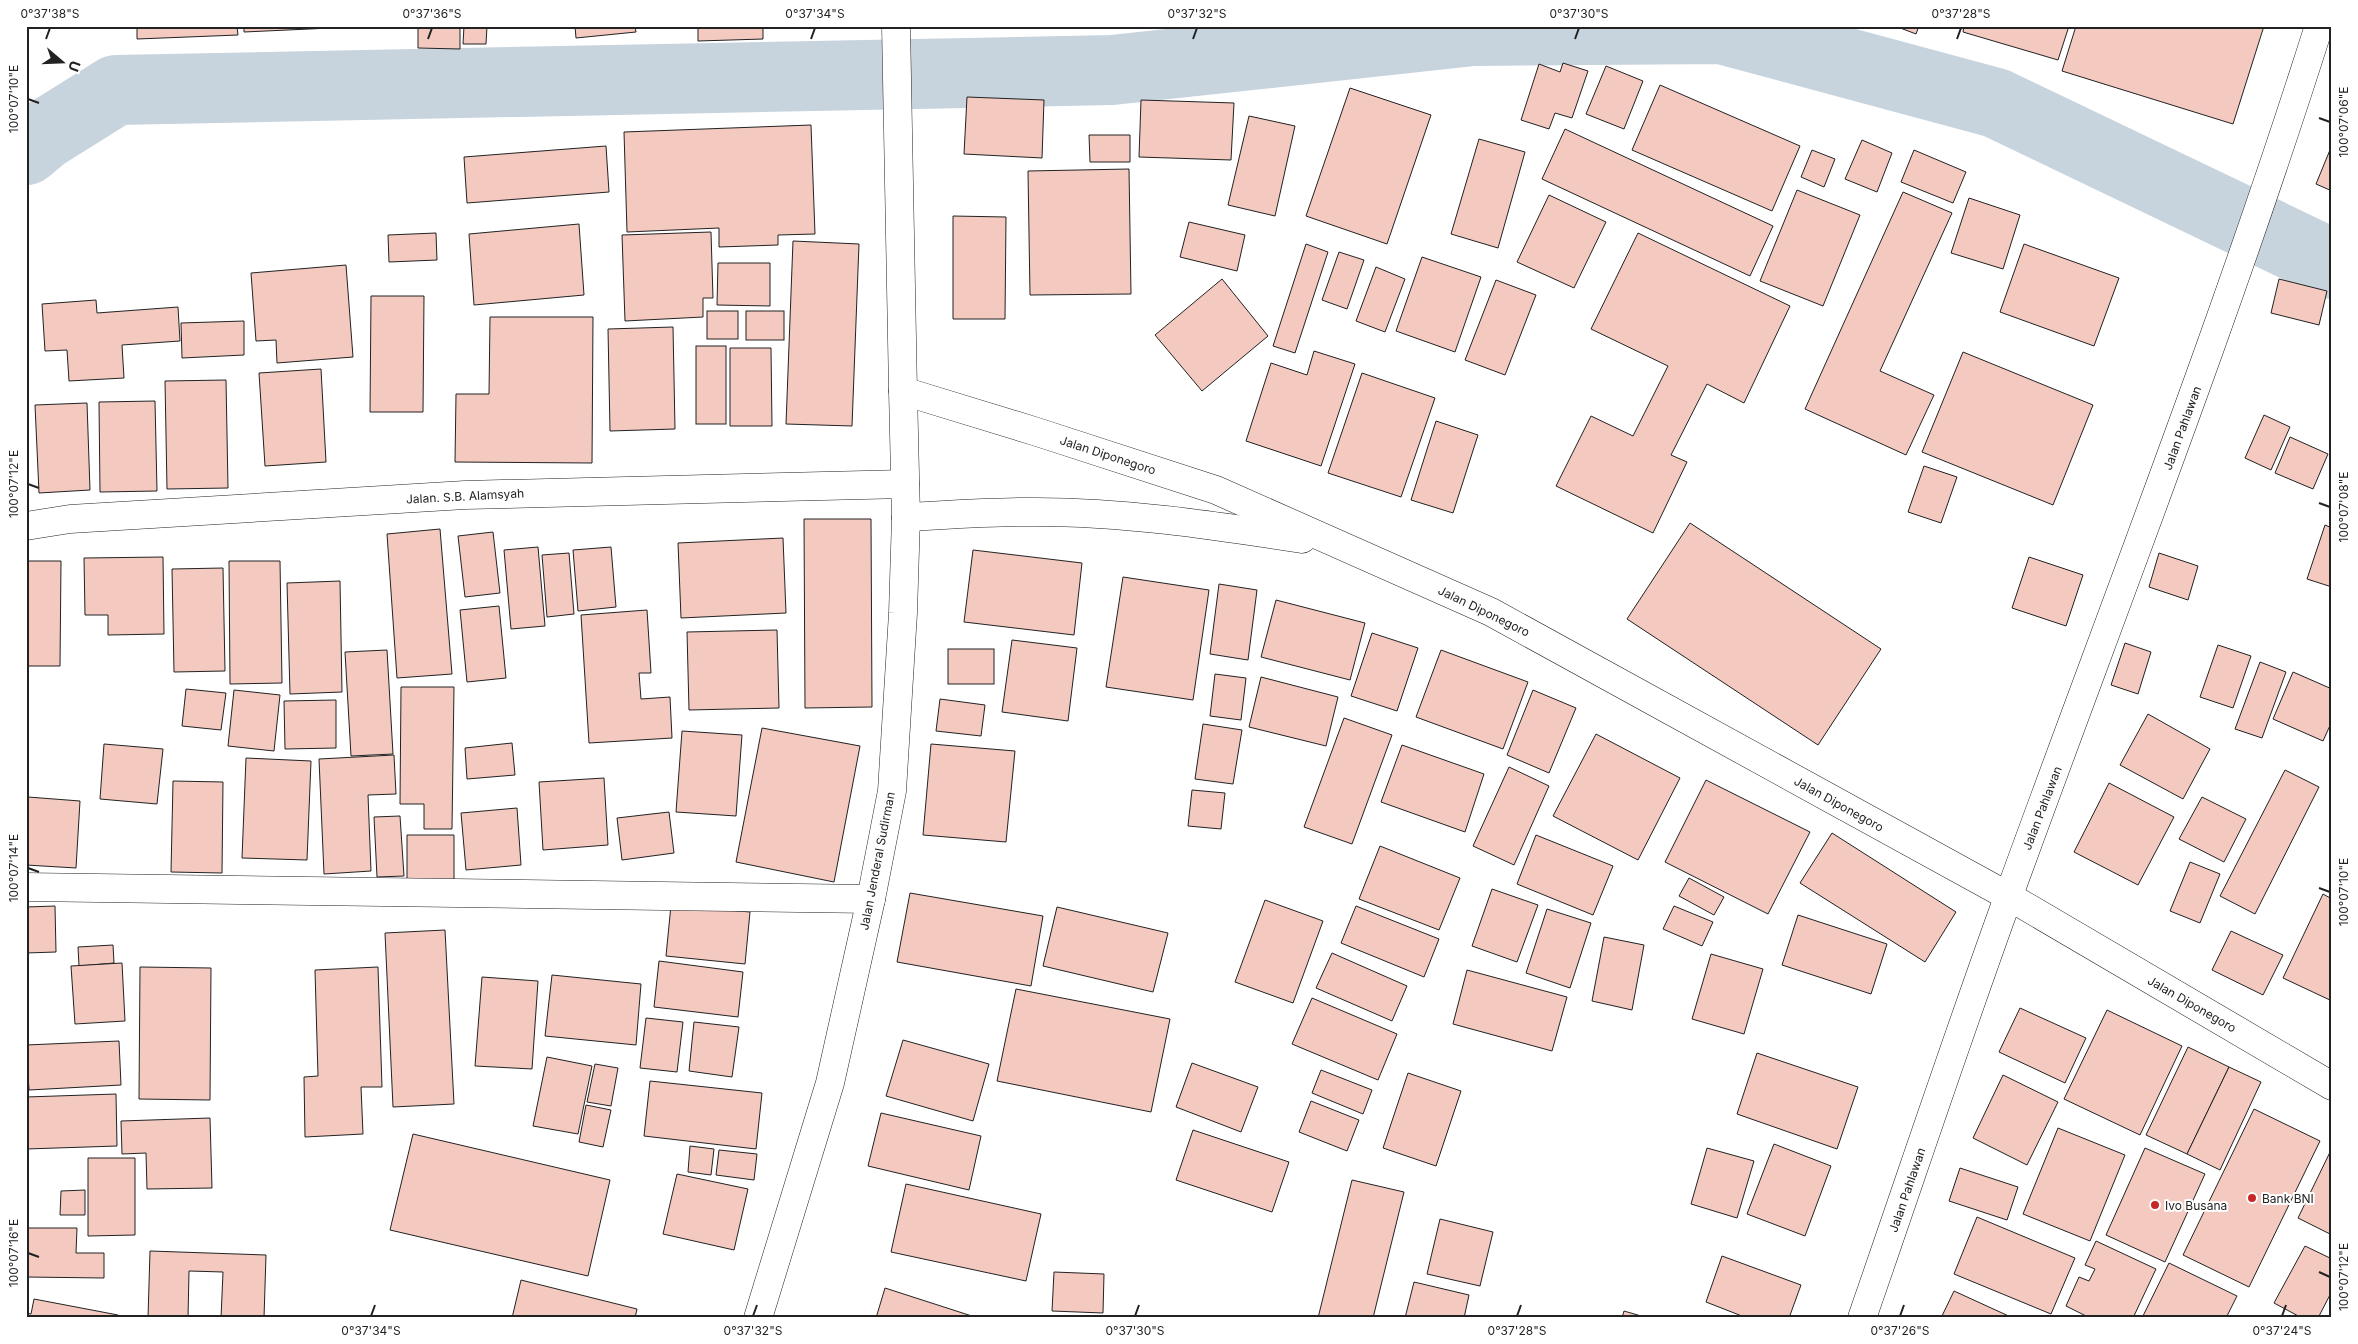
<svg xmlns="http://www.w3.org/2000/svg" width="2358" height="1344" font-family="Inter,sans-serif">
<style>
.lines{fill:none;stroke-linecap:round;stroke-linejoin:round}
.river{stroke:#c7d3dd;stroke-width:70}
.building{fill:#f3c9c0;stroke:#222}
.street-casing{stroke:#222;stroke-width:29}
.secondary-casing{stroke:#222;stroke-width:29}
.primary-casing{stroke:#222;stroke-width:29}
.street{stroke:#fff;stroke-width:28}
.secondary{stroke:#fff;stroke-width:28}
.primary{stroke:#fff;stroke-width:28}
.ticks{fill:none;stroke:#222;stroke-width:2}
.poi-dot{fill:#c62828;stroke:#fff;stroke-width:2}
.labels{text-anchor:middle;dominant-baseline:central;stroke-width:4;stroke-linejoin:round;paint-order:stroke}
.street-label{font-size:12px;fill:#222;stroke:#fff}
.poi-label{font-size:12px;fill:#222;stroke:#fff;text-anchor:start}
.neatline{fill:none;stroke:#222;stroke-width:2}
.ticks-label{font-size:12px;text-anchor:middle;fill:#222}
</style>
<rect width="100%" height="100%" fill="#fff"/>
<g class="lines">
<!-- river -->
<polyline class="river" points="26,150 44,135 116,90 1112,70 1473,31 1721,29 1996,103 2332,264"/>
</g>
<!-- building -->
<g class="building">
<polygon points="137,26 237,26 238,35 137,39"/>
<polygon points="244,26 331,26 331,28 244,32"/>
<polygon points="418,26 460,26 460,49 418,48"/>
<polygon points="464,26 487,26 486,44 463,44"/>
<polygon points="575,26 635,26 636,32 576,38"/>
<polygon points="698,26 763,26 763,39 698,41"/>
<polygon points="1895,26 1919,26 1916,34"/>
<polygon points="1964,26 2069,26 2058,60 1963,32"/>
<polygon points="2076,26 2264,26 2233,124 2062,71"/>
<polygon points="1563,63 1588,71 1572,118 1555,113 1549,129 1521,120 1539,64 1560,72"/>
<polygon points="1606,66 1643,81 1624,129 1586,114"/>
<polygon points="1660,85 1800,146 1772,211 1632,150"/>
<polygon points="1350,88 1431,115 1387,244 1306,216"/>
<polygon points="967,97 1044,100 1042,158 964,154"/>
<polygon points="1141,100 1234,103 1231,160 1139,157"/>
<polygon points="1249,116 1295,126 1275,216 1228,205"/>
<polygon points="811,125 815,234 778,235 778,245 719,247 719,228 627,232 624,132"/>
<polygon points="1565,129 1773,226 1750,276 1542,179"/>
<polygon points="1089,135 1130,135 1130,162 1090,162"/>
<polygon points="1479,139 1525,152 1498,248 1451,234"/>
<polygon points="1862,140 1892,153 1877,192 1845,179"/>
<polygon points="2332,145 2332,191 2316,184"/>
<polygon points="606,146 609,192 467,203 464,157"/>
<polygon points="1812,150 1835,159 1824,187 1801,177"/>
<polygon points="1914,150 1966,172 1953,203 1901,182"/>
<polygon points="1129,169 1131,294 1030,295 1028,171"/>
<polygon points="1797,190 1860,215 1823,306 1760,281"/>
<polygon points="1903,192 1952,213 1880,371 1934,395 1906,455 1805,409"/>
<polygon points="1549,195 1606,222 1574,288 1517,262"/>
<polygon points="1969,198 2020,215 2003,269 1951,253"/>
<polygon points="953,216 1006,217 1005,319 953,319"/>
<polygon points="1189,222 1245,235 1237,271 1180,257"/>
<polygon points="579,224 584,295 474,305 469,234"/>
<polygon points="711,232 713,298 703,298 703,317 625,321 622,235"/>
<polygon points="436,233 437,260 389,262 388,235"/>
<polygon points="1638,233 1790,306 1744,403 1707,384 1671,455 1687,462 1653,533 1556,486 1591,416 1633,436 1668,366 1591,329"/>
<polygon points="793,241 859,244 852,426 786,424"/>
<polygon points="1306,244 1328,252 1295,353 1273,346"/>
<polygon points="2024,244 2119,278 2094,346 2000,312"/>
<polygon points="1339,252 1364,260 1347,309 1322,300"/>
<polygon points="1422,257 1481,277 1455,352 1396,331"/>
<polygon points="718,263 770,263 770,306 717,305"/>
<polygon points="346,265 353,357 277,363 276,340 256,341 251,273"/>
<polygon points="1376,267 1405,279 1385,332 1356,321"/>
<polygon points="1222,279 1268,336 1202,391 1155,335"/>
<polygon points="2279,279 2327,291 2319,325 2271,313"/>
<polygon points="1496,280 1536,295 1505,375 1465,360"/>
<polygon points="371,296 424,296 423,412 370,412"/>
<polygon points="96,300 97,313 178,307 180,341 122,345 124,378 69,381 67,350 45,351 42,304"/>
<rect x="707" y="311" width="31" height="28"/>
<rect x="746" y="311" width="38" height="29"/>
<polygon points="490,317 593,317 592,463 455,462 456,394 489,394"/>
<polygon points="244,321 244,355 182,358 181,323"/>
<polygon points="673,327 675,429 610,431 608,329"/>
<rect x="696" y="346" width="30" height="78"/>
<polygon points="730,348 771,348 772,426 730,426"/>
<polygon points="1314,351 1355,364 1321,466 1246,441 1271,363 1307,375"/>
<polygon points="1963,352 2093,405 2053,505 1922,452"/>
<polygon points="321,369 326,462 265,466 259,373"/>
<polygon points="1362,373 1435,398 1401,497 1328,473"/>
<polygon points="226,380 228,488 167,489 165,381"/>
<polygon points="155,401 157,491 100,492 99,402"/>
<polygon points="87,403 90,490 39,493 35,405"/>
<polygon points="2264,415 2290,427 2271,470 2245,458"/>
<polygon points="1436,421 1478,435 1453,513 1411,500"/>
<polygon points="2290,437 2328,454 2313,489 2275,473"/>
<polygon points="1924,466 1957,477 1941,523 1908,512"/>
<polygon points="804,519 871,519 872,707 805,708"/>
<polygon points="1690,523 1881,649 1818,745 1627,619"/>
<polygon points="2325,525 2332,528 2332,587 2307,579"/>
<polygon points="440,529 452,674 397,678 387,534"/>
<polygon points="493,532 500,593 465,597 458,536"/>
<polygon points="783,538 786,613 681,618 678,543"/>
<polygon points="538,547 545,626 511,629 504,550"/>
<polygon points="611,547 616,607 578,611 573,550"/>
<polygon points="973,550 1082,563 1074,635 964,622"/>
<polygon points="569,553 574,614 547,617 542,555"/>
<polygon points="2159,553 2198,566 2188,600 2149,587"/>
<polygon points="163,557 164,634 108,635 108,615 85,615 84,558"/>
<polygon points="2029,557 2083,575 2066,626 2012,608"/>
<polygon points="26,561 61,561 60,666 26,666"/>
<polygon points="229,561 280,561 282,683 230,684"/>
<polygon points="223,568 225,671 174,672 172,569"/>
<polygon points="1123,577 1209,590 1193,700 1106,687"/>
<polygon points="340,581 342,692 290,694 287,583"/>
<polygon points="1219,584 1257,590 1248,660 1210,654"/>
<polygon points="1276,600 1365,623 1350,680 1261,657"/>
<polygon points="499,606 506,678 467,682 460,610"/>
<polygon points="647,610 651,673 639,673 641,699 670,697 672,738 589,743 581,615"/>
<polygon points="777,630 779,708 689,710 687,632"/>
<polygon points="1372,633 1418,648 1397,711 1351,696"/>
<polygon points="1012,640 1077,648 1068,721 1002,712"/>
<polygon points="2125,643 2151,652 2138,694 2111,685"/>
<polygon points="2218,645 2251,656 2233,708 2200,697"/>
<rect x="948" y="649" width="46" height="35"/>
<polygon points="387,650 393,754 351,756 345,652"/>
<polygon points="1441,650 1528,682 1503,749 1416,717"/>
<polygon points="2260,662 2286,672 2262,738 2235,729"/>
<polygon points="2293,672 2332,689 2332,721 2323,741 2273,719"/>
<polygon points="1215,674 1246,678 1241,720 1210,716"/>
<polygon points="1261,677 1338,697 1326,746 1249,727"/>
<polygon points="401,687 454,687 452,829 424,829 424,804 400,804"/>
<polygon points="186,689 226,693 221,730 182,726"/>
<polygon points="234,690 280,695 274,751 228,746"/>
<polygon points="1533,690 1576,708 1549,773 1507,755"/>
<polygon points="940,699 985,705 981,736 936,731"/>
<polygon points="336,700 336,748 285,749 284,701"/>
<polygon points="2148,714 2210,749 2183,799 2120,765"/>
<polygon points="1344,718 1392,735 1352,844 1304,827"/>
<polygon points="1203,724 1242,730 1233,784 1195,779"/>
<polygon points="762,728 860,746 834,882 736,862"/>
<polygon points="682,731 742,735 736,816 676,812"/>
<polygon points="1596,734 1680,778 1638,860 1553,816"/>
<polygon points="512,743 515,775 467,779 465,748"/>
<polygon points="104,744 163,749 157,804 100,799"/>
<polygon points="931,744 1015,751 1006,842 923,835"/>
<polygon points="1402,745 1484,774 1465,832 1381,802"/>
<polygon points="394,755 396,794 368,795 371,871 324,874 319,759"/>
<polygon points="246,758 311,761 307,860 242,858"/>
<polygon points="1509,767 1549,786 1514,865 1473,846"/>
<polygon points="2285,770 2319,787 2255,914 2220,896"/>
<polygon points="604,778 608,845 543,850 539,782"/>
<polygon points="1706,780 1810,832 1768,914 1665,862"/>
<polygon points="173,781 223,782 222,873 171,872"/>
<polygon points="2109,783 2174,817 2138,885 2074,852"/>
<polygon points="1192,790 1225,793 1221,829 1188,826"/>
<polygon points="28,797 80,801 76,868 26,865"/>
<polygon points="2202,797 2246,819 2224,862 2179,839"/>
<polygon points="517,808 521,865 466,870 461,813"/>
<polygon points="669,812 674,853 622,860 617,818"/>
<polygon points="400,816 404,876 377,877 374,817"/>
<polygon points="1832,833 1956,912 1925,962 1800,883"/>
<polygon points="407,835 454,835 454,880 407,879"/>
<polygon points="1536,835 1613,866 1593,915 1517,884"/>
<polygon points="1380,846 1460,878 1439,930 1359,899"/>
<polygon points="2190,862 2220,874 2200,923 2170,911"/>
<polygon points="1689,878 1724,897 1714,915 1679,896"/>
<polygon points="1492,889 1538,905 1517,962 1472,946"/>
<polygon points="910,893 1043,916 1031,986 897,962"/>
<polygon points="2323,894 2332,899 2332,1001 2283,978"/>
<polygon points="1265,900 1323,921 1293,1003 1235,982"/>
<polygon points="671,905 750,912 745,964 666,956"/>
<polygon points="55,906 56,952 26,953 26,907"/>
<polygon points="1356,906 1439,939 1424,977 1341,943"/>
<polygon points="1674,906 1713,922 1702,946 1663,929"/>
<polygon points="1057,907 1168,933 1153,992 1043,966"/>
<polygon points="1547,909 1591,923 1570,988 1526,973"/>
<polygon points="1798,915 1887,944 1871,994 1782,965"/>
<polygon points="445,930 454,1104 393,1107 385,933"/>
<polygon points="2231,931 2283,955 2263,995 2212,970"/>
<polygon points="1604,937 1644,945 1632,1010 1592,1001"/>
<polygon points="113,945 114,963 79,966 78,947"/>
<polygon points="1332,953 1407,986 1392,1021 1316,988"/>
<polygon points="1711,954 1763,969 1744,1034 1692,1019"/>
<polygon points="659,961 743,972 738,1017 654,1007"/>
<polygon points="122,963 125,1021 75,1024 71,966"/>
<polygon points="140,967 211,968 210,1100 139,1099"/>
<polygon points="378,967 382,1087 361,1087 363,1134 305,1137 304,1077 318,1076 315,970"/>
<polygon points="1467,970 1567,997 1552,1051 1453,1024"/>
<polygon points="552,975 641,984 636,1045 545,1036"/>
<polygon points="482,977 538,981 532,1069 475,1066"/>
<polygon points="1016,989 1170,1019 1151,1112 997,1081"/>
<polygon points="1312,998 1397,1034 1378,1080 1292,1044"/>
<polygon points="2020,1008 2086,1038 2065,1083 1999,1052"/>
<polygon points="2107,1010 2182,1046 2140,1135 2064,1099"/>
<polygon points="646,1018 683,1022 677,1072 640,1068"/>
<polygon points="694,1022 739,1027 732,1077 689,1071"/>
<polygon points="903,1040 989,1064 973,1121 886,1096"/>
<polygon points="119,1041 121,1085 29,1090 26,1045"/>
<polygon points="2188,1047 2229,1067 2187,1154 2146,1135"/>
<polygon points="1757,1053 1858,1087 1837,1149 1737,1114"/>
<polygon points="547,1057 592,1066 578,1134 533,1126"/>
<polygon points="1192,1063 1258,1087 1241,1132 1176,1107"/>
<polygon points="595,1064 618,1068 611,1106 587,1102"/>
<polygon points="2229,1067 2261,1082 2220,1170 2187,1154"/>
<polygon points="1321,1070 1372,1090 1363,1114 1312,1093"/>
<polygon points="1408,1073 1461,1091 1436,1166 1383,1148"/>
<polygon points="2003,1075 2058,1102 2027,1165 1973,1138"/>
<polygon points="650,1081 762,1093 756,1149 644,1136"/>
<polygon points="116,1094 117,1146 26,1149 26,1097"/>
<polygon points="1311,1101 1359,1120 1347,1151 1299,1132"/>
<polygon points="586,1105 611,1110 603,1147 579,1142"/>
<polygon points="2254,1109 2320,1141 2249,1287 2183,1255"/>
<polygon points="881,1113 981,1136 969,1190 868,1166"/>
<polygon points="210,1118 212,1188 147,1189 146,1153 122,1154 121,1121"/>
<polygon points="2058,1128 2125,1155 2090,1241 2023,1214"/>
<polygon points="1193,1130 1289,1162 1272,1212 1176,1180"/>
<polygon points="413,1134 610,1180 588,1276 390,1230"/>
<polygon points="1774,1144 1831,1166 1805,1236 1747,1214"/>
<polygon points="690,1146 714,1149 711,1175 688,1172"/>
<polygon points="1707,1148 1754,1161 1737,1218 1691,1204"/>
<polygon points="2145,1148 2205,1174 2165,1262 2106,1235"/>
<polygon points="2332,1148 2332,1235 2298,1218"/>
<polygon points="719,1150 757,1154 754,1180 716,1175"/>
<polygon points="88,1158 135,1158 135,1235 88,1236"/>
<polygon points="1960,1168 2018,1187 2007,1220 1949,1201"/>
<polygon points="677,1174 748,1189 734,1250 663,1234"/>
<polygon points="1352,1180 1404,1192 1373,1318 1318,1318"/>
<polygon points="906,1184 1041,1214 1026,1281 891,1252"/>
<polygon points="85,1190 85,1215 60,1215 61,1191"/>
<polygon points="1977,1217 2075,1258 2051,1314 1954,1274"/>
<polygon points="1440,1219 1493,1232 1480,1286 1427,1274"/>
<polygon points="26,1228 77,1228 76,1253 104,1253 104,1278 26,1277"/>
<polygon points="2096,1241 2156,1269 2133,1318 2090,1318 2066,1306 2079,1277 2089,1281 2095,1269 2085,1265"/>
<polygon points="2305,1246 2332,1259 2332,1291 2318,1318 2302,1318 2274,1303"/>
<polygon points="150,1251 266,1255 264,1318 221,1318 223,1272 189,1271 188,1318 148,1318"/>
<polygon points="1722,1256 1801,1285 1789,1318 1747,1318 1706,1302"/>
<polygon points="2169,1263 2237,1296 2226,1318 2142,1318"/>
<polygon points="1054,1272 1104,1274 1103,1313 1052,1311"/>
<polygon points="521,1280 637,1309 635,1318 512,1318"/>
<polygon points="1414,1282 1469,1295 1464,1318 1405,1318"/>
<polygon points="885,1288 978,1318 876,1318"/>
<polygon points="1954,1291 2013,1318 1941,1318"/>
<polygon points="34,1299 118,1315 117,1318 26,1318 26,1313 31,1314"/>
<polygon points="1624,1311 1648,1318 1622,1318"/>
</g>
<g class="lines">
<!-- street casing -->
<g class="street-casing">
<polyline id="street" points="26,887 871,899"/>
</g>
<!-- secondary casing -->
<g class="secondary-casing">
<g id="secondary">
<polyline points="896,26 903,391"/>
<polyline points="26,526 70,519 465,495 905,484"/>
<path d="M1862,1318c49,-141 96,-283 147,-423 105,-289 217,-575 310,-869"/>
</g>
</g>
<!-- primary casing -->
<g class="primary-casing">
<g id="primary">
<path d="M906,517c40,-2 81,-5 121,-5 92,-1 185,13 275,27"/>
<polyline points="758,1318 830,1083 871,899 892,791 903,613 906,517 903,391 1034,431 1216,490 1491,612 2008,896 2332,1086"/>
</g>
</g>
<!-- street -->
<use href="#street" class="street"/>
<!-- secondary -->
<use href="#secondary" class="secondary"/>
<!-- primary -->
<use href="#primary" class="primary"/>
</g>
<!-- ticks -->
<path class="ticks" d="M46,39l4,-11M428,39l4,-11M811,39l4,-11M1193,39l4,-11M1575,39l4,-11M1957,39l4,-11M28,99l11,4M2319,118l11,4M28,484l11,4M2319,503l11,4M28,868l11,4M2319,888l11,4M28,1253l11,4M2319,1272l11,5M371,1316l4,-11M753,1316l4,-11M1135,1316l4,-11M1517,1316l4,-11M1900,1316l4,-11M2282,1316l4,-11"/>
<!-- markers -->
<g class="poi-dot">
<circle cx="2252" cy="1198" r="5"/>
<circle cx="2155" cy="1205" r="5"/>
</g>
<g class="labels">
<!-- street labels -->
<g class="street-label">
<text transform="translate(2182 428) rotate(-70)">Jalan Pahlawan</text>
<text transform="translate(1108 455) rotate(18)">Jalan Diponegoro</text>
<text transform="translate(465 496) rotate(-3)">Jalan. S.B. Alamsyah</text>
<text transform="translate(1484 611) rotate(26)">Jalan Diponegoro</text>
<text transform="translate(1839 804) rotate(29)">Jalan Diponegoro</text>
<text transform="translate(2042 808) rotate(-69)">Jalan Pahlawan</text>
<text transform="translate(877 861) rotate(-79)">Jalan Jenderal Sudirman</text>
<text transform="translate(2192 1004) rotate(30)">Jalan Diponegoro</text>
<text transform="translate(1907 1190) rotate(-71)">Jalan Pahlawan</text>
</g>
<!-- poi labels -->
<g class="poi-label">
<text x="2262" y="1198">Bank BNI</text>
<text x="2165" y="1205">Ivo Busana</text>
</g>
</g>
<!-- border -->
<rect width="2358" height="1344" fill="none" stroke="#ffffff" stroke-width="55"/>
<!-- north arrow -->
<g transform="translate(62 62) rotate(109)" stroke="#ffffff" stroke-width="4" paint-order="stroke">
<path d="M0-4L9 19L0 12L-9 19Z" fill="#222222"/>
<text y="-8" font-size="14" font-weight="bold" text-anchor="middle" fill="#222222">U</text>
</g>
<rect x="28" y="28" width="2302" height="1288" class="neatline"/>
<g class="ticks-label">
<text x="50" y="18">0°37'38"S</text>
<text x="432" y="18">0°37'36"S</text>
<text x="815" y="18">0°37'34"S</text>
<text x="1197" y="18">0°37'32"S</text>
<text x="1579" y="18">0°37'30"S</text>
<text x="1961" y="18">0°37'28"S</text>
<text transform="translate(14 99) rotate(-90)" y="4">100°07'10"E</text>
<text transform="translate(2344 122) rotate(-90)" y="4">100°07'06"E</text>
<text transform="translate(14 484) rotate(-90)" y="4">100°07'12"E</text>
<text transform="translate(2344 507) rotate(-90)" y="4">100°07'08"E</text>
<text transform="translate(14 868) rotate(-90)" y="4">100°07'14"E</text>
<text transform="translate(2344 892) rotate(-90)" y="4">100°07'10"E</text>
<text transform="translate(14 1253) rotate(-90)" y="4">100°07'16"E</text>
<text transform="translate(2344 1277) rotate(-90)" y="4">100°07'12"E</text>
<text x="371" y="1335">0°37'34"S</text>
<text x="753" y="1335">0°37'32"S</text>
<text x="1135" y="1335">0°37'30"S</text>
<text x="1517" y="1335">0°37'28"S</text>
<text x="1900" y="1335">0°37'26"S</text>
<text x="2282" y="1335">0°37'24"S</text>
</g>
</svg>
